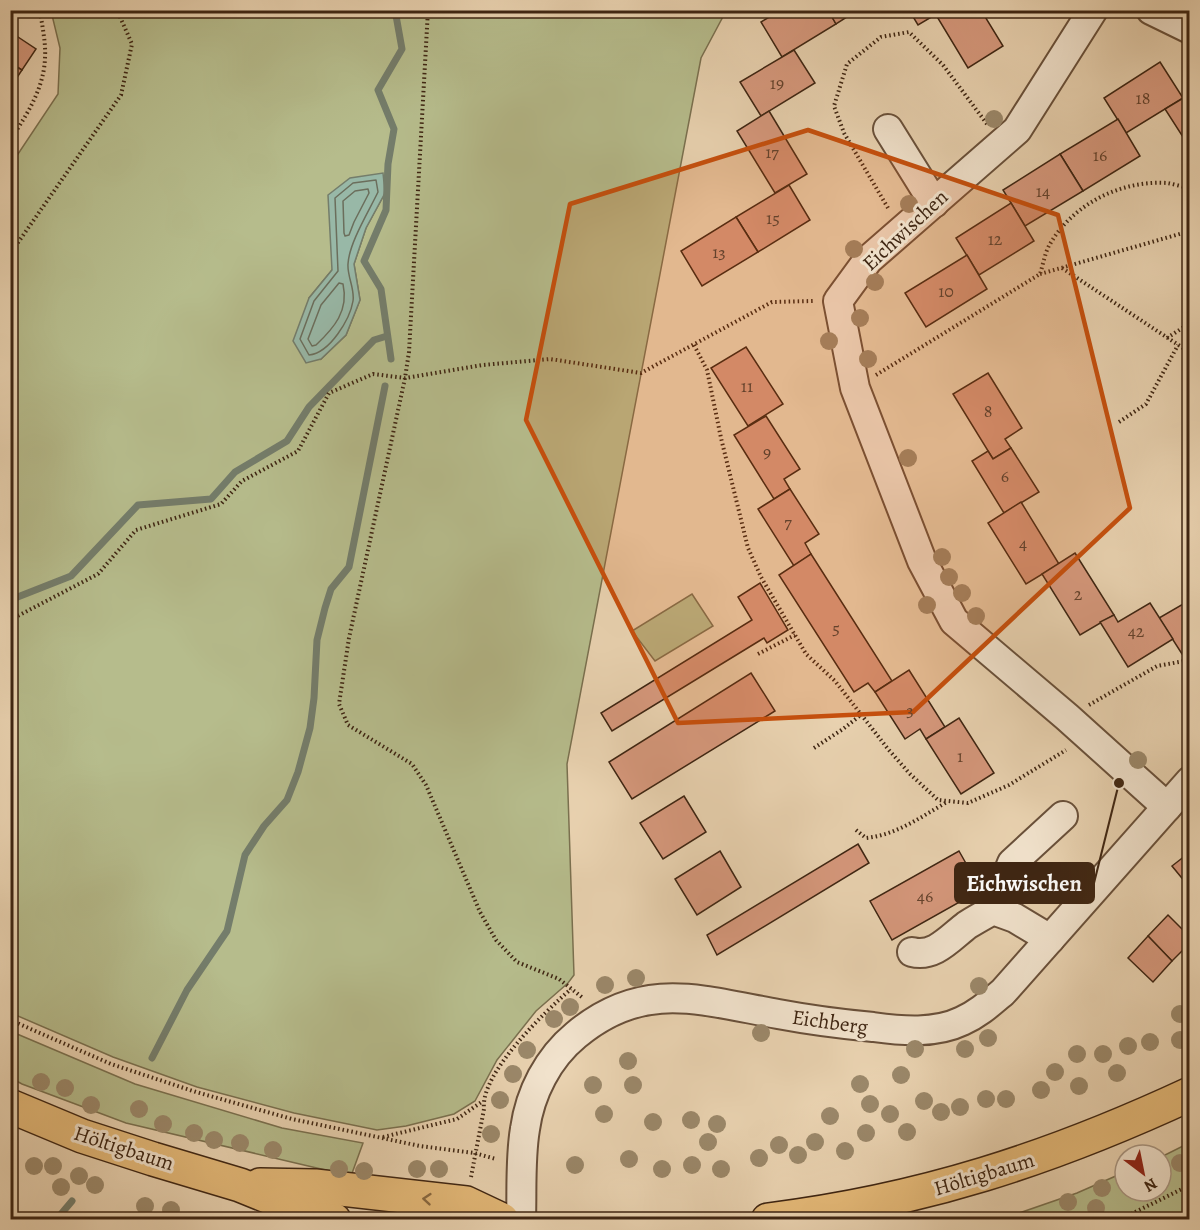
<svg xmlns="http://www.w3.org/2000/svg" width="1200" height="1230" font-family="Alegreya,serif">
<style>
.green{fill:#b6bc8c;stroke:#7a704f;stroke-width:1.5;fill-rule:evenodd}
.water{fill:#98b8a7;stroke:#747d6b;stroke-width:1.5}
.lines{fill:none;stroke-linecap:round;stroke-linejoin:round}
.shore{stroke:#6b6e5c;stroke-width:1.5}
.stream{stroke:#747d6b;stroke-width:7}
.building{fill:#d6987c;stroke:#3e2512;stroke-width:1.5}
.minor-casing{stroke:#69503a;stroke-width:32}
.major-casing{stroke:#3e2512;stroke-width:36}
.path{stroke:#3e2512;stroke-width:4;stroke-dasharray:1.5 3;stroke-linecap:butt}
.minor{stroke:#f1e2cc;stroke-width:28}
.major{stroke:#e4b978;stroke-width:33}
.tree{fill:#9b886a}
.oneway{stroke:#896840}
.marked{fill:#c64f0d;fill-opacity:0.2;stroke:#c64f0d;stroke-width:4.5;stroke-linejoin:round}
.labels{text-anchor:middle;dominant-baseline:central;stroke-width:6;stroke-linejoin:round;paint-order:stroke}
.number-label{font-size:18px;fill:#64422c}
.street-label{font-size:21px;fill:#3e2512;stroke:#f1e2cc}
.leader{fill:none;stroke:#3e2512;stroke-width:2}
.callout-dot{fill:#3e2512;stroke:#f1e2cc;stroke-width:2}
.callout{fill:#3e2512;stroke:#3e2512;stroke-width:2}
.callout-label{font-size:22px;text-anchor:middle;font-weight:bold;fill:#fff}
</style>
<rect width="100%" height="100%" fill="#e9d2b0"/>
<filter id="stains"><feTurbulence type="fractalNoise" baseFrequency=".00333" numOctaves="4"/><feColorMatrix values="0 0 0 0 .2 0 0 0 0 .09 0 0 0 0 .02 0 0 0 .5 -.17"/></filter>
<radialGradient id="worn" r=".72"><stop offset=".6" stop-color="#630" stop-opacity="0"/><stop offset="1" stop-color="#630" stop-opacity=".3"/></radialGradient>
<!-- green -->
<g class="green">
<path d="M51,11h675l-25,47 -134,706 7,211 -6,8 -32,28 -39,49 -22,41 -21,13 -48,12 -29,4 -83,-17 -97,-26 -84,-30 -102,-44 -1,-847 48,-72 2,-46zM385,193l-19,35 -12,36 6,36 -14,35 -25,24 -12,-61 23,-28z"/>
<polygon points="692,594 713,626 655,661 632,631"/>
<polygon points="10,1031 135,1084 282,1128 363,1143 351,1176 126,1123 22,1084 11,1078"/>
<polygon points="1189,1143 1189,1219 1002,1219 1077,1193 1125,1172 1125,1191 1161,1191 1161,1157"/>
</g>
<!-- water -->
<polygon class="water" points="383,173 385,193 366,228 354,264 360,300 346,335 321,359 306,363 293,341 309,298 332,270 328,195 350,178"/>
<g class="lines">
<!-- shore -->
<g class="shore">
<path d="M376,180l2,12c-9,19 -29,51 -30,72 -1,12 7,25 5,37 -3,18 -23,52 -44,54l-9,-16 14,-38 24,-30 -3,-73 18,-15z"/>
<polygon points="368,189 369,193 354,222 349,235 345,236 344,233 343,201 355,191"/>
<path d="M339,283l4,1c6,27 -9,44 -27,61l-4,1 -4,-7 13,-34z"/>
</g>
<!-- stream -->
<g class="stream">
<polyline points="391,359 381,289 364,261 386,210 388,164 394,129 378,90 402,49 395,10"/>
<polyline points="10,600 71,576 138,505 211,499 235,472 287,441 309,407 374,340 387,336"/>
<polyline points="152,1058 187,990 227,931 245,855 264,826 287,800 298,772 310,728 314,698 317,640 325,608 331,589 349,567 385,386"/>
<polyline points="56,1220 72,1201"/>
</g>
</g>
<!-- building -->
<g class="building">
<polygon points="781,10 828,10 836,24 782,57 761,22"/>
<polygon points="828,10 858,10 836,24"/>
<polygon points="909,10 933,10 935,15 918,25"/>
<polygon points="933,10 981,10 1003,46 968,68"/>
<polygon points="12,33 36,49 22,70 10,63 10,36"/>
<polygon points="794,50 815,83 761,116 740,82"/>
<polygon points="1160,62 1183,98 1126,133 1104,98"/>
<polygon points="10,63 22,70 10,88"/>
<polygon points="1190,94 1190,148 1165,109"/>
<polygon points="769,111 807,174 775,193 737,131"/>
<polygon points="1118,119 1140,156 1083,191 1060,154"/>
<polygon points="1060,154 1083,191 1025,226 1003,190"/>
<polygon points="789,185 810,220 758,252 736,217"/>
<polygon points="1011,203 1034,241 979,275 956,238"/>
<polygon points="736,217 758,252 702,286 681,251"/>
<polygon points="967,255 987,289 926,327 905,293"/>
<polygon points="746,347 783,404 748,426 711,368"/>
<polygon points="988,373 1022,428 1005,439 1011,448 993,459 953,394"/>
<polygon points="766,416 800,469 784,479 790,489 774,499 734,435"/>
<polygon points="1011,448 1039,492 1004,513 972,461 988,451 993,459"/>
<polygon points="790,489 819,534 805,543 811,554 794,566 758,509"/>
<polygon points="1021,502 1059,564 1026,584 988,523"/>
<polygon points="1075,553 1114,615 1080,635 1042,574"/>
<polygon points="811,554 892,681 875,692 868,683 854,692 779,575"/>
<polygon points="760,583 788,630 767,643 764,638 612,731 601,713 752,620 738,597"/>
<polygon points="1190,600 1190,649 1182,654 1159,618"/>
<polygon points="1150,603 1173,639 1128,667 1100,622 1114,615 1118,622"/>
<polygon points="909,670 945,727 926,739 920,729 905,739 875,692"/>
<polygon points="751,673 775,711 632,799 609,762"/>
<polygon points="959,718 994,773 961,794 926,739"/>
<polygon points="684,796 706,832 663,859 640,823"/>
<polygon points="858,844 869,863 717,955 707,935"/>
<polygon points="720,851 741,887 697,915 675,879"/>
<polygon points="959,851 981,890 892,940 870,901"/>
<polygon points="1190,852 1190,888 1172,866"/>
<polygon points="1168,915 1190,937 1190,943 1172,961 1148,936"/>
<polygon points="1148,936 1172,961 1153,982 1128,958"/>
</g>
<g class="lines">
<!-- minor casing -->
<g class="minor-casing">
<g id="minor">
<polyline points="1093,10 1017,130 868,260 838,301 855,388 922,561 954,621 1067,717 1167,807"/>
<polyline points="1151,10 1190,29"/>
<polyline points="888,129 934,203"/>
<polyline points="993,910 1012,863 1063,816"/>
<path d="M912,952c22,6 38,-14 55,-27 8,-5 17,-10 26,-15l22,8 35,21"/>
<path d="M521,1220c1,-30 -1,-62 4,-91 5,-36 23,-71 51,-94 67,-56 124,-35 202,-21 32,6 63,10 95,13 29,4 62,7 89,-6 16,-7 28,-18 41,-29l187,-211"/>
</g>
</g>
<!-- major casing -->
<g class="major-casing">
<g id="major">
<polyline points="10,1106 82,1136 153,1159 240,1185 314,1215 334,1220"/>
<polyline points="260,1185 315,1186 466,1203 502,1220"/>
<path d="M768,1220c153,-19 282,-61 422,-126"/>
</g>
</g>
<!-- path -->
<g class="path">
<polyline points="428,10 409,352 405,378 349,638 339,704 348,725 412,764 426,785 480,912 496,940 517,962 559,979 583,998"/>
<path d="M10,140c17,-25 34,-52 35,-82 1,-16 -3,-32 -5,-48"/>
<polyline points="888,208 844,133 834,106 847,64 881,37 909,32 943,65 987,124"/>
<polyline points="10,254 121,95 132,44 117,10"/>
<polyline points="1062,268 1186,350 1190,356"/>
<polyline points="1040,274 1190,231"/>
<polyline points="1167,338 1190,323"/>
<polyline points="694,345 707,370 721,438 748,548 761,577 806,654 835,681 888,749 910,774 938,800 968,803 1009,785 1066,750"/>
<path d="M876,375l164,-101c3,-9 5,-22 10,-30 23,-40 71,-64 117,-61 7,1 15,4 23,5"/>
<polyline points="1119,422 1146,404 1178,345"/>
<polyline points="10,620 98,574 136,530 221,504 242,481 298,451 329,393 373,374 405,378 483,365 550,359 641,373 772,302 813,301"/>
<polyline points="758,654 795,635"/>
<polyline points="1089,705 1157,666 1190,660"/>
<polyline points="814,748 843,729 862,714"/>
<path d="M856,830l10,8c30,-3 55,-21 81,-36"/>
<polyline points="10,1020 111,1064 196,1092 292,1119 420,1146 474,1153 496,1159"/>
<polyline points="383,1137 457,1119 483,1101"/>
<path d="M471,1177l13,-68c-4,-36 62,-98 87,-120"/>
<polyline points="1119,1220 1190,1185"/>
</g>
<!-- minor -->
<use href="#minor" class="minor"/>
<!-- major -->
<use href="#major" class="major"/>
</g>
<!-- trees -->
<g class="tree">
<circle cx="994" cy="119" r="9"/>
<circle cx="909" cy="204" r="9"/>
<circle cx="854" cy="249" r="9"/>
<circle cx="875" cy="282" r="9"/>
<circle cx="860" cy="318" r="9"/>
<circle cx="829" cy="341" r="9"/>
<circle cx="868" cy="359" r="9"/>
<circle cx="908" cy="458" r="9"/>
<circle cx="942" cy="557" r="9"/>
<circle cx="949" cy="577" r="9"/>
<circle cx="962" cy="593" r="9"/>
<circle cx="927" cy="605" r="9"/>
<circle cx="976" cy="616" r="9"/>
<circle cx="1138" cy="760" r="9"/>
<circle cx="636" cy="978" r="9"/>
<circle cx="605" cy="985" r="9"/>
<circle cx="979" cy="986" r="9"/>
<circle cx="570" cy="1007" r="9"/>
<circle cx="1180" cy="1014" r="9"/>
<circle cx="554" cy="1019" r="9"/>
<circle cx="761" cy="1033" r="9"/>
<circle cx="988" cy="1038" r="9"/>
<circle cx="1180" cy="1040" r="9"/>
<circle cx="1150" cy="1042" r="9"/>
<circle cx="1128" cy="1046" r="9"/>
<circle cx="915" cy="1049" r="9"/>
<circle cx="965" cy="1049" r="9"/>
<circle cx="527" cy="1050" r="9"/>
<circle cx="1077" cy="1054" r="9"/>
<circle cx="1103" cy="1054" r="9"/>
<circle cx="628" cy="1061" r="9"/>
<circle cx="1055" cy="1072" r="9"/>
<circle cx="1117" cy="1073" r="9"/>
<circle cx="513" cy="1074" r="9"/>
<circle cx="901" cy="1075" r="9"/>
<circle cx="41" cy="1082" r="9"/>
<circle cx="860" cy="1084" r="9"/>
<circle cx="593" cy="1085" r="9"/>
<circle cx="633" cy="1085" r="9"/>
<circle cx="1079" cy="1086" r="9"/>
<circle cx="65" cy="1088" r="9"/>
<circle cx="1041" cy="1090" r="9"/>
<circle cx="986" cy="1099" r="9"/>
<circle cx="1006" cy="1099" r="9"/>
<circle cx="500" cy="1100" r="9"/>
<circle cx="924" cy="1101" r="9"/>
<circle cx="870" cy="1104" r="9"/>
<circle cx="91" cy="1105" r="9"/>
<circle cx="960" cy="1107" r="9"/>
<circle cx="139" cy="1109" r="9"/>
<circle cx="941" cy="1112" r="9"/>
<circle cx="604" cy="1114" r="9"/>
<circle cx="890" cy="1114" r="9"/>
<circle cx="830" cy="1116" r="9"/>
<circle cx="691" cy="1120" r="9"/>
<circle cx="653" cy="1122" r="9"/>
<circle cx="163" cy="1124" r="9"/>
<circle cx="717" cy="1124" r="9"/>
<circle cx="907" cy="1132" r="9"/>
<circle cx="194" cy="1133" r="9"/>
<circle cx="866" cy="1133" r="9"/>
<circle cx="491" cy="1134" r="9"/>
<circle cx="214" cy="1140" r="9"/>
<circle cx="708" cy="1142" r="9"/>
<circle cx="815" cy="1142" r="9"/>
<circle cx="240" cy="1143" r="9"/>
<circle cx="779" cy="1145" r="9"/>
<circle cx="273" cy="1150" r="9"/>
<circle cx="845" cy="1151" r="9"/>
<circle cx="798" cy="1155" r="9"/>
<circle cx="759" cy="1158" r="9"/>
<circle cx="629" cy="1159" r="9"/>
<circle cx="1180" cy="1163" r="9"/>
<circle cx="575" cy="1165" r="9"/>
<circle cx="692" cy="1165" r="9"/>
<circle cx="34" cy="1166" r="9"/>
<circle cx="53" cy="1166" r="9"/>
<circle cx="339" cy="1169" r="9"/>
<circle cx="417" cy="1169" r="9"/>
<circle cx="439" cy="1169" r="9"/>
<circle cx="662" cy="1169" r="9"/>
<circle cx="721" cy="1169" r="9"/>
<circle cx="364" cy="1171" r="9"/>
<circle cx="79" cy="1176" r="9"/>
<circle cx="95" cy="1185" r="9"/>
<circle cx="61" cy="1187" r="9"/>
<circle cx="1102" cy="1188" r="9"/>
<circle cx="1068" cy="1202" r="9"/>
<circle cx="145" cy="1206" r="9"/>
<circle cx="1096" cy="1208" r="9"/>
<circle cx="171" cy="1210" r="9"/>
</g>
<!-- one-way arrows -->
<defs><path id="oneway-chevron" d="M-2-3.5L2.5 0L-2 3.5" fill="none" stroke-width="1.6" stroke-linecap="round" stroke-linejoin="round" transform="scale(1.5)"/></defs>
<use class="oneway" href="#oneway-chevron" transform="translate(427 1199) rotate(-175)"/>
<!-- marked area -->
<path class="marked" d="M808,130l250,85 72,293 -217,204 -235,11 -152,-303 44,-216z"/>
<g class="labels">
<!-- number labels -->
<g class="number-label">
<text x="777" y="83">19</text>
<text x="1143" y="98">18</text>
<text x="772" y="152">17</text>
<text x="1100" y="155">16</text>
<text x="1043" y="191">14</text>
<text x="773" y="218">15</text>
<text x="995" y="239">12</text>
<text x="719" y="252">13</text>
<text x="946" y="291">10</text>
<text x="747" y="386">11</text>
<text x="988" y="411">8</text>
<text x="767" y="452">9</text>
<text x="1005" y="476">6</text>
<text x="788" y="522">7</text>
<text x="1023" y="543">4</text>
<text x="1078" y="594">2</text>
<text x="836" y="628">5</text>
<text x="1136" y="631">42</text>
<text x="910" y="710">3</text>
<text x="960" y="756">1</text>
<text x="925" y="896">46</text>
</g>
<!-- street labels -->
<g class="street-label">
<text transform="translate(905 230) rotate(-43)">Eichwischen</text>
<text transform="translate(830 1022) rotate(8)">Eichberg</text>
<text transform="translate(124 1148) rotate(18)">Höltigbaum</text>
<text transform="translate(984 1174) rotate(-17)">Höltigbaum</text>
</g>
</g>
<!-- callouts -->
<path class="leader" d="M1119 783L1094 883"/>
<circle class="callout-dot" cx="1119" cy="783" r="6"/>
<rect class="callout" x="955" y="863" width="139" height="40" rx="6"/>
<g class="callout-label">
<text x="1024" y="891">Eichwischen</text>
</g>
<!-- margin -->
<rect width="1200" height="1230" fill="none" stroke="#e9d2b0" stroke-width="36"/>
<rect x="12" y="12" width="1176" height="1206" fill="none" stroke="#3e2512" stroke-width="3"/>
<rect x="18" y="18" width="1164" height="1194" fill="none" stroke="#3e2512" stroke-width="1.5"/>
<!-- north arrow -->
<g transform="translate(1143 1173) rotate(148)"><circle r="28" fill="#f1e2cc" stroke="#a99682" stroke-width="1.5"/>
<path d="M0-4.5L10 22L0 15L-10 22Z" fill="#8f2418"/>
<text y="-9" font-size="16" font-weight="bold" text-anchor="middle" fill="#3e2512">N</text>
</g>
<rect width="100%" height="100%" filter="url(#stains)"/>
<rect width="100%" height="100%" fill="url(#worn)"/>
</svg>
